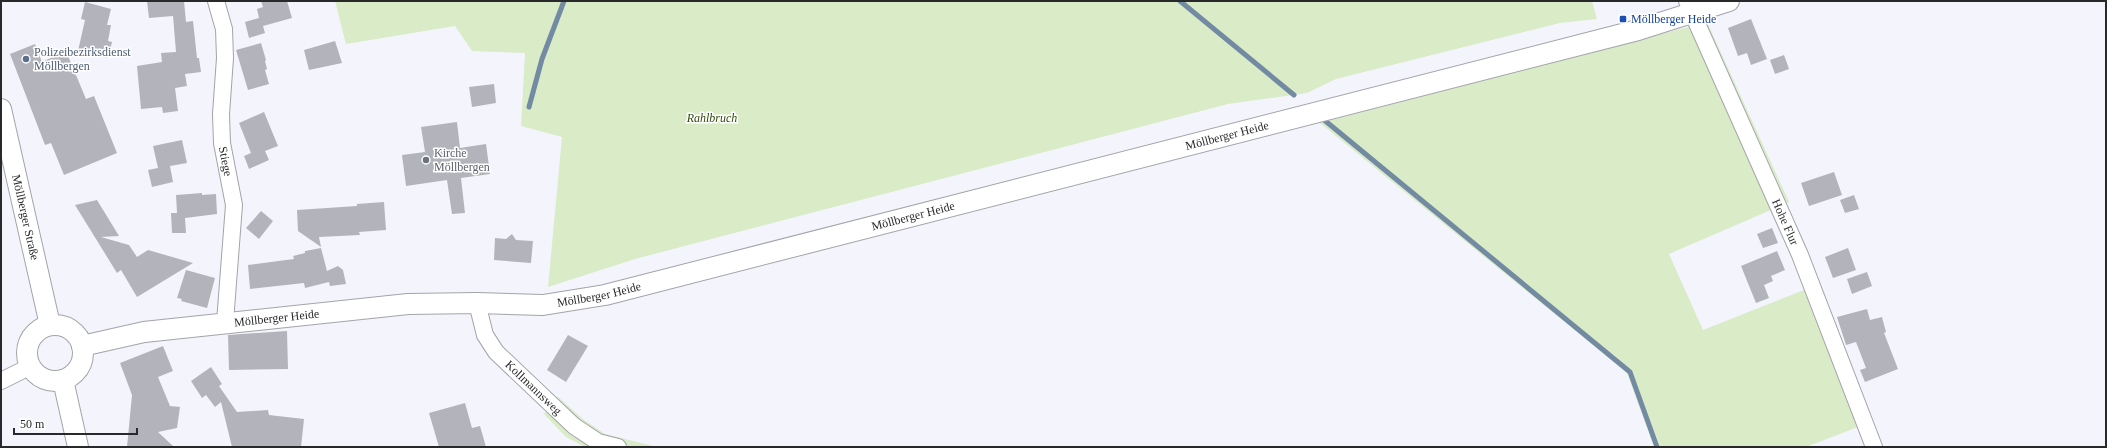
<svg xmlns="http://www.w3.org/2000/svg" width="2107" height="448" font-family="'Times New Roman',serif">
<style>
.green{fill:#d9ebc7}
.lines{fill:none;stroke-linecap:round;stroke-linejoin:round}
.stream{stroke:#728aa2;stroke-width:5}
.building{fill:#b3b4bb}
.minor-casing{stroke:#a3a4aa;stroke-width:18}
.tertiary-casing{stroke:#a3a4aa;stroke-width:22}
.minor{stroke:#fff;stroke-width:16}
.tertiary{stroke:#fff;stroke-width:20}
.transit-dot{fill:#1a4fb4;stroke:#fff;stroke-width:1.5}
.service-dot{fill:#5c6f8a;stroke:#fff;stroke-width:1.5}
.worship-dot{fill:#6b7280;stroke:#fff;stroke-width:1.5}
.labels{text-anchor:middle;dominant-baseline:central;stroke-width:3;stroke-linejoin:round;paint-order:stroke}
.transit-label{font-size:12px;fill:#164399;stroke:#fff;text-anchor:start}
.service-label{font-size:12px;fill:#4e5e75;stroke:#fff;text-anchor:start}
.park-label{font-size:12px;font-style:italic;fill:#30490a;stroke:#fff}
.street-label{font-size:12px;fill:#28292b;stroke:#fff}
.worship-label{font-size:12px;fill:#5b616d;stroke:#fff;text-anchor:start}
</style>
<rect width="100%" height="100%" fill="#f4f5fc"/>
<!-- green -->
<g class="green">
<polygon points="335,1 1592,1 1597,19 1560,23 1336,79 1307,93 1228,104 635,259 548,287 562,137 521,126 525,53 472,51 455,26 346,44"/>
<polygon points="1707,22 1789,202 1669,254 1703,330 1819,284 1883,447 1866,447 1858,427 1806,447 1654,447 1627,373 1320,123"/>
<polygon points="558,397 584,420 605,434 657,447 585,447 566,437 544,414"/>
</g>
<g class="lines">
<!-- stream -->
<g class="stream">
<polyline points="1180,1 1294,95"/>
<polyline points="529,107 542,59 564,1"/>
<polyline points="1323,119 1630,372 1657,447"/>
</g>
</g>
<!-- building -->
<g class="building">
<polygon points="147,1 184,1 186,22 193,21 197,58 199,58 201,72 185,74 187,86 175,88 178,111 163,113 162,107 141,109 137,66 162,62 161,53 176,52 173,16 149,18"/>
<polygon points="261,1 287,1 292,18 263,26 265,33 249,38 245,22 259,18 257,9 263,7"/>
<polygon points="85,2 111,9 107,25 111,25 108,41 112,42 108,58 78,51 85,20 81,19"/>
<polygon points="1751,19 1767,59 1751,65 1747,53 1738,56 1728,28"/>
<polygon points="335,41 342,63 309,70 304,50"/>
<polygon points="261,43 266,60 265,61 267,69 265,70 269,84 248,90 236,50"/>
<polygon points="35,44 42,62 66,51 86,99 94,96 117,153 64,175 51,143 45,145 10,54"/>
<polygon points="1784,55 1789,69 1775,74 1770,60"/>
<polygon points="494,84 496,103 472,107 469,87"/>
<polygon points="264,112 278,146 265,151 269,160 249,169 244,156 251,153 239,123"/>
<polygon points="457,122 460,148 486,144 490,174 461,178 465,213 452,214 447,180 406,186 402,155 425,152 421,127"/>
<polygon points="182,140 187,163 170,166 173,182 152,187 148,170 158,168 153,146"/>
<polygon points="1834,172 1842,195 1809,206 1801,183"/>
<polygon points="202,193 202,195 216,194 217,214 185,218 186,233 172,233 171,213 177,213 176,195"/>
<polygon points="1854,195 1859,209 1845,213 1840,200"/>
<polygon points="97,200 119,236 101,237 129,245 137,257 148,250 193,263 137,297 121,270 117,273 75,205"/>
<polygon points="384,202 386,230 359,232 360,235 319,237 321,247 298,231 297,210 357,206 357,204"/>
<polygon points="261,211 273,221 259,239 246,228"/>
<polygon points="1772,228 1778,243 1763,248 1757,234"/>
<polygon points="512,234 516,240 533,241 531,263 494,260 495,238 506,239"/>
<polygon points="321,248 327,271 338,266 343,270 346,284 330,286 329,282 305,288 304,283 250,289 248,265 294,259 293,256 305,253 305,251"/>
<polygon points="1848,248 1856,270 1833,278 1825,257"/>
<polygon points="1777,251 1785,270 1771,276 1773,281 1764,285 1769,298 1756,303 1741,266"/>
<polygon points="186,270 215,278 207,308 181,301 182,299 177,298"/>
<polygon points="1867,272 1872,286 1852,294 1847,279"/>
<polygon points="1867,309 1870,320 1882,317 1886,332 1884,333 1898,369 1865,382 1860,370 1866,368 1856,342 1846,345 1837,317"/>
<polygon points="287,331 288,369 229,370 228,335"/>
<polygon points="568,335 588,346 566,382 547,370"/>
<polygon points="163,346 173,371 158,377 170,406 180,407 177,428 158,432 174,447 127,447 132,395 120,363"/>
<polygon points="211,367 222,384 219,386 237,412 268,410 269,415 304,419 301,447 232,447 221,402 215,407 206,395 202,398 191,381"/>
<polygon points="465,403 472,428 480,426 486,447 439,447 429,413"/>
</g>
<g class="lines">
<!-- minor casing -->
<g class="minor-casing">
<g id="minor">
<path id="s1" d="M216,1l8,28 1,29 -4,56 1,29 12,62 -9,117"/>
<path id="s2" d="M1687,1l113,254 74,192"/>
<path id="s3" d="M477,303l8,32 11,17 78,74 24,16 20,5"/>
<polyline points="1,381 31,366"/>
</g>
</g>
<!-- tertiary casing -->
<g class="tertiary-casing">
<g id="tertiary">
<path id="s4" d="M1,109l49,216"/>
<circle cx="55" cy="353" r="28"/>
<path id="s5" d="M82,346l62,-14 264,-28 69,-1 66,2 62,-10 1033,-265 91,-29"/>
<polyline points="63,380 78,447"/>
</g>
</g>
<!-- minor -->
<use href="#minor" class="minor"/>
<!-- tertiary -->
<use href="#tertiary" class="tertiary"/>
</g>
<!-- markers -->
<rect class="transit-dot" x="1619" y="15" width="8" height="8" rx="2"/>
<circle class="service-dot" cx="26" cy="59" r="4"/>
<circle class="worship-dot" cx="426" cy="160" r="4"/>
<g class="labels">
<!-- transit labels -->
<g class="transit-label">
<text x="1631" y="19">Möllberger Heide</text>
</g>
<!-- service labels -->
<g class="service-label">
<text x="34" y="52">Polizeibezirksdienst<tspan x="34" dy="14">Möllbergen</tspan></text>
</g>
<!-- park labels -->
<g class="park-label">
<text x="712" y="118">Rahlbruch</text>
</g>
<!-- street labels -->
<g class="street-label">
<text stroke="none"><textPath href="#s5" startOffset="1169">Möllberger Heide</textPath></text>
<text stroke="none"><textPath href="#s1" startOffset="162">Stiege</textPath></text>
<text stroke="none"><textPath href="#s5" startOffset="845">Möllberger Heide</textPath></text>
<text stroke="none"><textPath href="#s4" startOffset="111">Möllberger Straße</textPath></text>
<text stroke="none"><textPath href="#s2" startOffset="242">Hohe Flur</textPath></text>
<text stroke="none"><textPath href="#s5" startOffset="521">Möllberger Heide</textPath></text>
<text stroke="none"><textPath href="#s5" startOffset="197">Möllberger Heide</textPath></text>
<text stroke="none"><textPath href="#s3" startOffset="105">Kollmannsweg</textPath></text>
</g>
<!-- worship labels -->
<g class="worship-label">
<text x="434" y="153">Kirche<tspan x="434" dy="14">Möllbergen</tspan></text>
</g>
</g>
<!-- border -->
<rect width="2107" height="448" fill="none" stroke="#28292b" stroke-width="4"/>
<!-- scale -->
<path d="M14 428v6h123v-6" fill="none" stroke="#28292b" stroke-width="2"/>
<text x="20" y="428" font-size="12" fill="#28292b" stroke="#ffffff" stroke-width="3" paint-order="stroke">50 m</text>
</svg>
